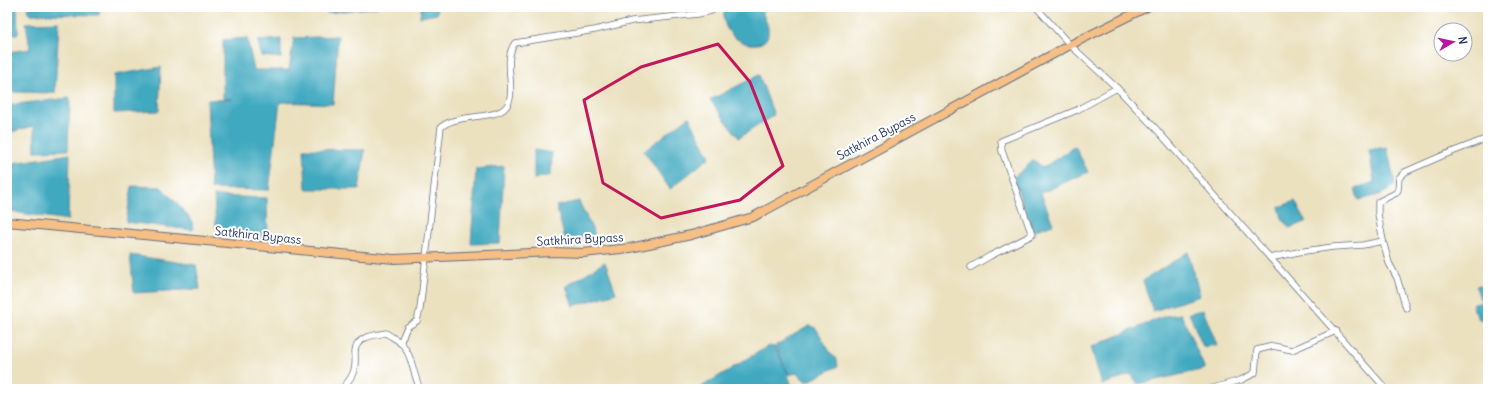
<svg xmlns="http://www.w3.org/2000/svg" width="1495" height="396" font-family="Delius,sans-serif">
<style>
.water{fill:#40a9c0;stroke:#2e6c8f}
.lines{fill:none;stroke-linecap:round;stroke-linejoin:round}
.minor-casing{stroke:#646d80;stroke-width:7}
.highway-casing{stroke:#646d80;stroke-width:10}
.minor{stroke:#fff;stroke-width:5.5}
.highway{stroke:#f5bf86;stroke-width:8}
.marked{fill:none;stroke:#c2185b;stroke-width:3;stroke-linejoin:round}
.labels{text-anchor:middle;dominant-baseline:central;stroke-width:4;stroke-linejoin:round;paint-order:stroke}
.street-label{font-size:12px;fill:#1b2f5e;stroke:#fff}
</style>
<rect width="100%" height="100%" fill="#fff"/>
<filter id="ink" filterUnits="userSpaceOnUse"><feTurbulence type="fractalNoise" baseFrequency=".025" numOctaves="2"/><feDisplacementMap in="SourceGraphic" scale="8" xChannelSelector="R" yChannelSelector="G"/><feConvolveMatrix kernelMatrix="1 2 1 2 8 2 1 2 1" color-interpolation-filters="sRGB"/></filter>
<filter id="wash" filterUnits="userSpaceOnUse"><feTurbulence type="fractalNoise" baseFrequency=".012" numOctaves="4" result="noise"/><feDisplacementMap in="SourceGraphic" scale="16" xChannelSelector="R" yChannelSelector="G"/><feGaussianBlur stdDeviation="0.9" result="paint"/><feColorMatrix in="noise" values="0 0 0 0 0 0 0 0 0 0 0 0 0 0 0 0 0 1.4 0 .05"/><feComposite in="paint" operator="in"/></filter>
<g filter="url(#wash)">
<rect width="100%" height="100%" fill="#ebe1bf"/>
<!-- water -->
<g class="water">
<polygon points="7,7 17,7 18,34 7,34"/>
<polygon points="28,7 100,7 99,15 29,14"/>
<polygon points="326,7 377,7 326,13"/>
<polygon points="421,7 437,7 437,14 420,17"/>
<path d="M725,7h34c4,5 5,10 8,17 11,35 -53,22 -42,-17z"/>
<polygon points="59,22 55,93 7,92 7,52 30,49 26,23"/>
<polygon points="338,36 333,104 280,102 269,190 211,189 207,100 233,99 223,98 223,40 247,38 254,70 289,70 294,38"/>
<polygon points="281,39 281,58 261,56 258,41"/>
<polygon points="161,67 159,111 114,113 114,75"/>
<polygon points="759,75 774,115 739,138 710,100"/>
<polygon points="70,98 68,150 35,151 34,126 7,133 7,105"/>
<polygon points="689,117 710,157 670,189 644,151"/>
<polygon points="1075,146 1088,172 1041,193 1053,224 1033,231 1013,178 1034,160 1043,168"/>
<path d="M1387,147l8,37c-8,11 -24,13 -37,16l-3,-11 19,-7 -5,-32z"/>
<polygon points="304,149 365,150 359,189 306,189"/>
<polygon points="534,150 552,153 551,175 534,179"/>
<polygon points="70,154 68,220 7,211 7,164"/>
<polygon points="504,166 500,243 471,244 476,169"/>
<polygon points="132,186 161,187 176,202 192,221 193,230 126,222"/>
<polygon points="214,196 267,198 268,237 216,228"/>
<polygon points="579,201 595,235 565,239 556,206"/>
<polygon points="1295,201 1306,222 1289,228 1282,218 1279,207"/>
<polygon points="1188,252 1200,296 1153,311 1143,281"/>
<polygon points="130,255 196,265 200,289 134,293"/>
<polygon points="605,262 616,293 573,306 566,286"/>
<polygon points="1478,285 1486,286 1488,291 1488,299 1483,300 1480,299 1476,287"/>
<polygon points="1484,302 1488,312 1488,316 1483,320 1479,319 1472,306 1474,303"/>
<polygon points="1203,310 1217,345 1203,347 1189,313"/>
<polygon points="1181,314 1205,369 1138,384 1131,374 1102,385 1091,347 1165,316"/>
<polygon points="809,326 812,326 816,328 830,352 837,360 838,366 807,382 796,373 789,375 785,367 793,389 698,389 768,346 775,347 784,366 776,345"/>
</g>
</g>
<g filter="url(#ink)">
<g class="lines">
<!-- minor casing -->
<g class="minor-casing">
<g id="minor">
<polyline points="1036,7 1070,45 1117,88 1157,130 1386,389"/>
<polyline points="1270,258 1298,252 1333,247 1363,245 1383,241"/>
<polyline points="971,267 990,256 1032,235 1002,151 1001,141 1077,110 1117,88"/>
<polyline points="1406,308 1397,278 1389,263 1383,241 1378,214 1378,202 1396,193 1398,190 1399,178 1405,172 1444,155 1488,138"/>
<path d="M400,343l7,-16 10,-6 3,-12 21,-182c18,-14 52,-7 64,-19 14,-13 -4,-47 10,-65l80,-13 37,-9 66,-7 13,-3 6,-4"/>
<path d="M342,389c5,-6 10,-11 12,-19 2,-6 1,-13 1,-19 2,-15 20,-16 31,-18 4,3 10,6 14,9 12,11 13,32 20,47"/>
<polyline points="1210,389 1241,380 1255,373 1257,350 1273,346 1292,350 1336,331"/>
</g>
</g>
<!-- highway casing -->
<g class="highway-casing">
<polyline id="highway" points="7,222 394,259 552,252 583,253 630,248 691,235 753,217 1070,45 1147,7"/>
</g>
<!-- minor -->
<use href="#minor" class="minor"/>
<!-- highway -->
<use href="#highway" class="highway"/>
</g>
</g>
<!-- marked area -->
<path class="marked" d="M718,44l32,38 33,84 -43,34 -79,18 -58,-35 -19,-83 57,-33z"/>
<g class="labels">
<!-- street labels -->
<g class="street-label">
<text transform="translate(876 136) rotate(-28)">Satkhira Bypass</text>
<text transform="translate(258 235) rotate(6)">Satkhira Bypass</text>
<text transform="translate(580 239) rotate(-3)">Satkhira Bypass</text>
</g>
</g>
<!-- margin -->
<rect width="1495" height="396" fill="none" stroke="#fff" stroke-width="24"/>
<!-- north arrow -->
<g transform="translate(1453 42) rotate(81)"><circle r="19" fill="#ffffff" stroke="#a4acbf"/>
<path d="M0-3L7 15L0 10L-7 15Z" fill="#b5179e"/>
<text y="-6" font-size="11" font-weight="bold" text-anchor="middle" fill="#1b2f5e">N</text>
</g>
</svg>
